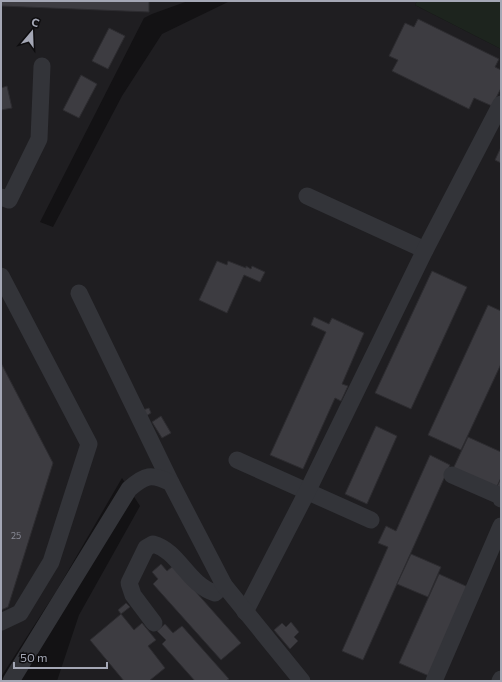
<svg xmlns="http://www.w3.org/2000/svg" width="502" height="682" font-family="Commissioner,sans-serif">
<style>
.built{fill:#1f1e21}
.green{fill:#1d241e}
.building{fill:#3d3c41;stroke:#2d2c30}
.lines{fill:none;stroke-linecap:round;stroke-linejoin:round}
.minor{stroke:#333439;stroke-width:17}
.labels{text-anchor:middle;dominant-baseline:central;stroke-width:3;stroke-linejoin:round;paint-order:stroke}
.number-label{font-size:9px;fill:#8a8c98}
</style>
<rect width="100%" height="100%" fill="#131214"/>
<!-- built -->
<polygon class="built" points="1,1 188,1 152,14 144,18 40,222 53,227 122,96 162,34 230,1 417,1 415,5 501,49 501,681 57,681 79,615 140,506 122,478 57,590 1,677"/>
<!-- green -->
<polygon class="green" points="417,1 501,1 501,49 415,5"/>
<!-- building -->
<g class="building">
<polygon points="1,1 149,1 149,12 1,6"/>
<polygon points="418,19 499,59 495,67 501,70 501,88 492,106 474,98 469,109 392,71 398,60 389,56 405,23 414,27"/>
<polygon points="109,28 125,36 108,69 92,61"/>
<polygon points="81,75 97,84 79,118 63,110"/>
<polygon points="7,86 12,108 1,110 1,88"/>
<polygon points="501,147 501,163 495,160"/>
<polygon points="217,261 227,265 228,261 246,268 246,266 251,269 252,266 265,272 260,282 244,275 227,313 199,300"/>
<polygon points="432,271 467,287 411,409 375,393"/>
<polygon points="488,305 501,311 501,364 461,450 428,435"/>
<polygon points="314,317 329,324 332,318 364,333 342,384 348,386 341,401 335,398 303,469 270,455 326,332 311,325"/>
<polygon points="1,363 53,463 8,607 1,610"/>
<polygon points="149,408 151,413 146,416 143,410"/>
<polygon points="161,416 171,433 162,438 152,422"/>
<polygon points="376,426 397,436 367,504 345,494"/>
<polygon points="468,437 501,452 501,478 495,491 452,471"/>
<polygon points="430,455 450,465 363,660 342,651 388,547 378,543 386,526 396,531"/>
<polygon points="501,478 501,493 495,491"/>
<polygon points="411,554 441,567 428,597 397,584"/>
<polygon points="161,564 167,571 173,566 241,643 221,660 153,584 158,579 152,572"/>
<polygon points="439,574 468,587 429,676 399,663"/>
<polygon points="126,603 130,607 121,614 118,610"/>
<polygon points="121,614 134,630 142,623 156,640 148,646 165,668 149,681 124,681 90,640"/>
<polygon points="291,622 299,632 294,637 298,641 290,649 274,630 282,623 286,627"/>
<polygon points="165,624 173,633 182,626 229,679 226,681 195,681 162,644 166,640 157,631"/>
</g>
<g class="lines">
<!-- minor -->
<g class="minor">
<polyline points="307,196 425,250"/>
<polyline points="1,197 9,200 39,139 42,66"/>
<polyline points="1,276 89,444 51,562 20,613 1,622"/>
<polyline points="79,293 171,483"/>
<polyline points="237,460 371,520"/>
<polyline points="452,475 500,496 501,499"/>
<polyline points="245,612 307,492 425,250 501,104"/>
<path d="M154,623l-21,-28 -4,-12 17,-35 7,-4c26,7 35,41 62,49l9,-8"/>
<path d="M11,681l118,-192c16,-14 22,-16 42,-6l53,102 78,96"/>
<polyline points="434,681 501,526"/>
<polyline points="500,681 501,679"/>
</g>
</g>
<g class="labels">
<!-- number labels -->
<g class="number-label">
<text x="16" y="535">25</text>
</g>
</g>
<!-- border -->
<rect width="502" height="682" fill="none" stroke="#a4a7b5" stroke-width="4"/>
<!-- north arrow -->
<g transform="translate(32 32) rotate(19)" stroke="#0e0d0f" stroke-width="3" paint-order="stroke">
<path d="M0-3L7 15L0 10L-7 15Z" fill="#a4a7b5"/>
<text y="-6" font-size="11" font-weight="bold" text-anchor="middle" fill="#a4a7b5">С</text>
</g>
<!-- scale -->
<path d="M14 662v6h93v-6" fill="none" stroke="#a4a7b5" stroke-width="2"/>
<text x="20" y="662" font-size="12" fill="#a4a7b5" stroke="#0e0d0f" stroke-width="3" paint-order="stroke">50 m</text>
</svg>
